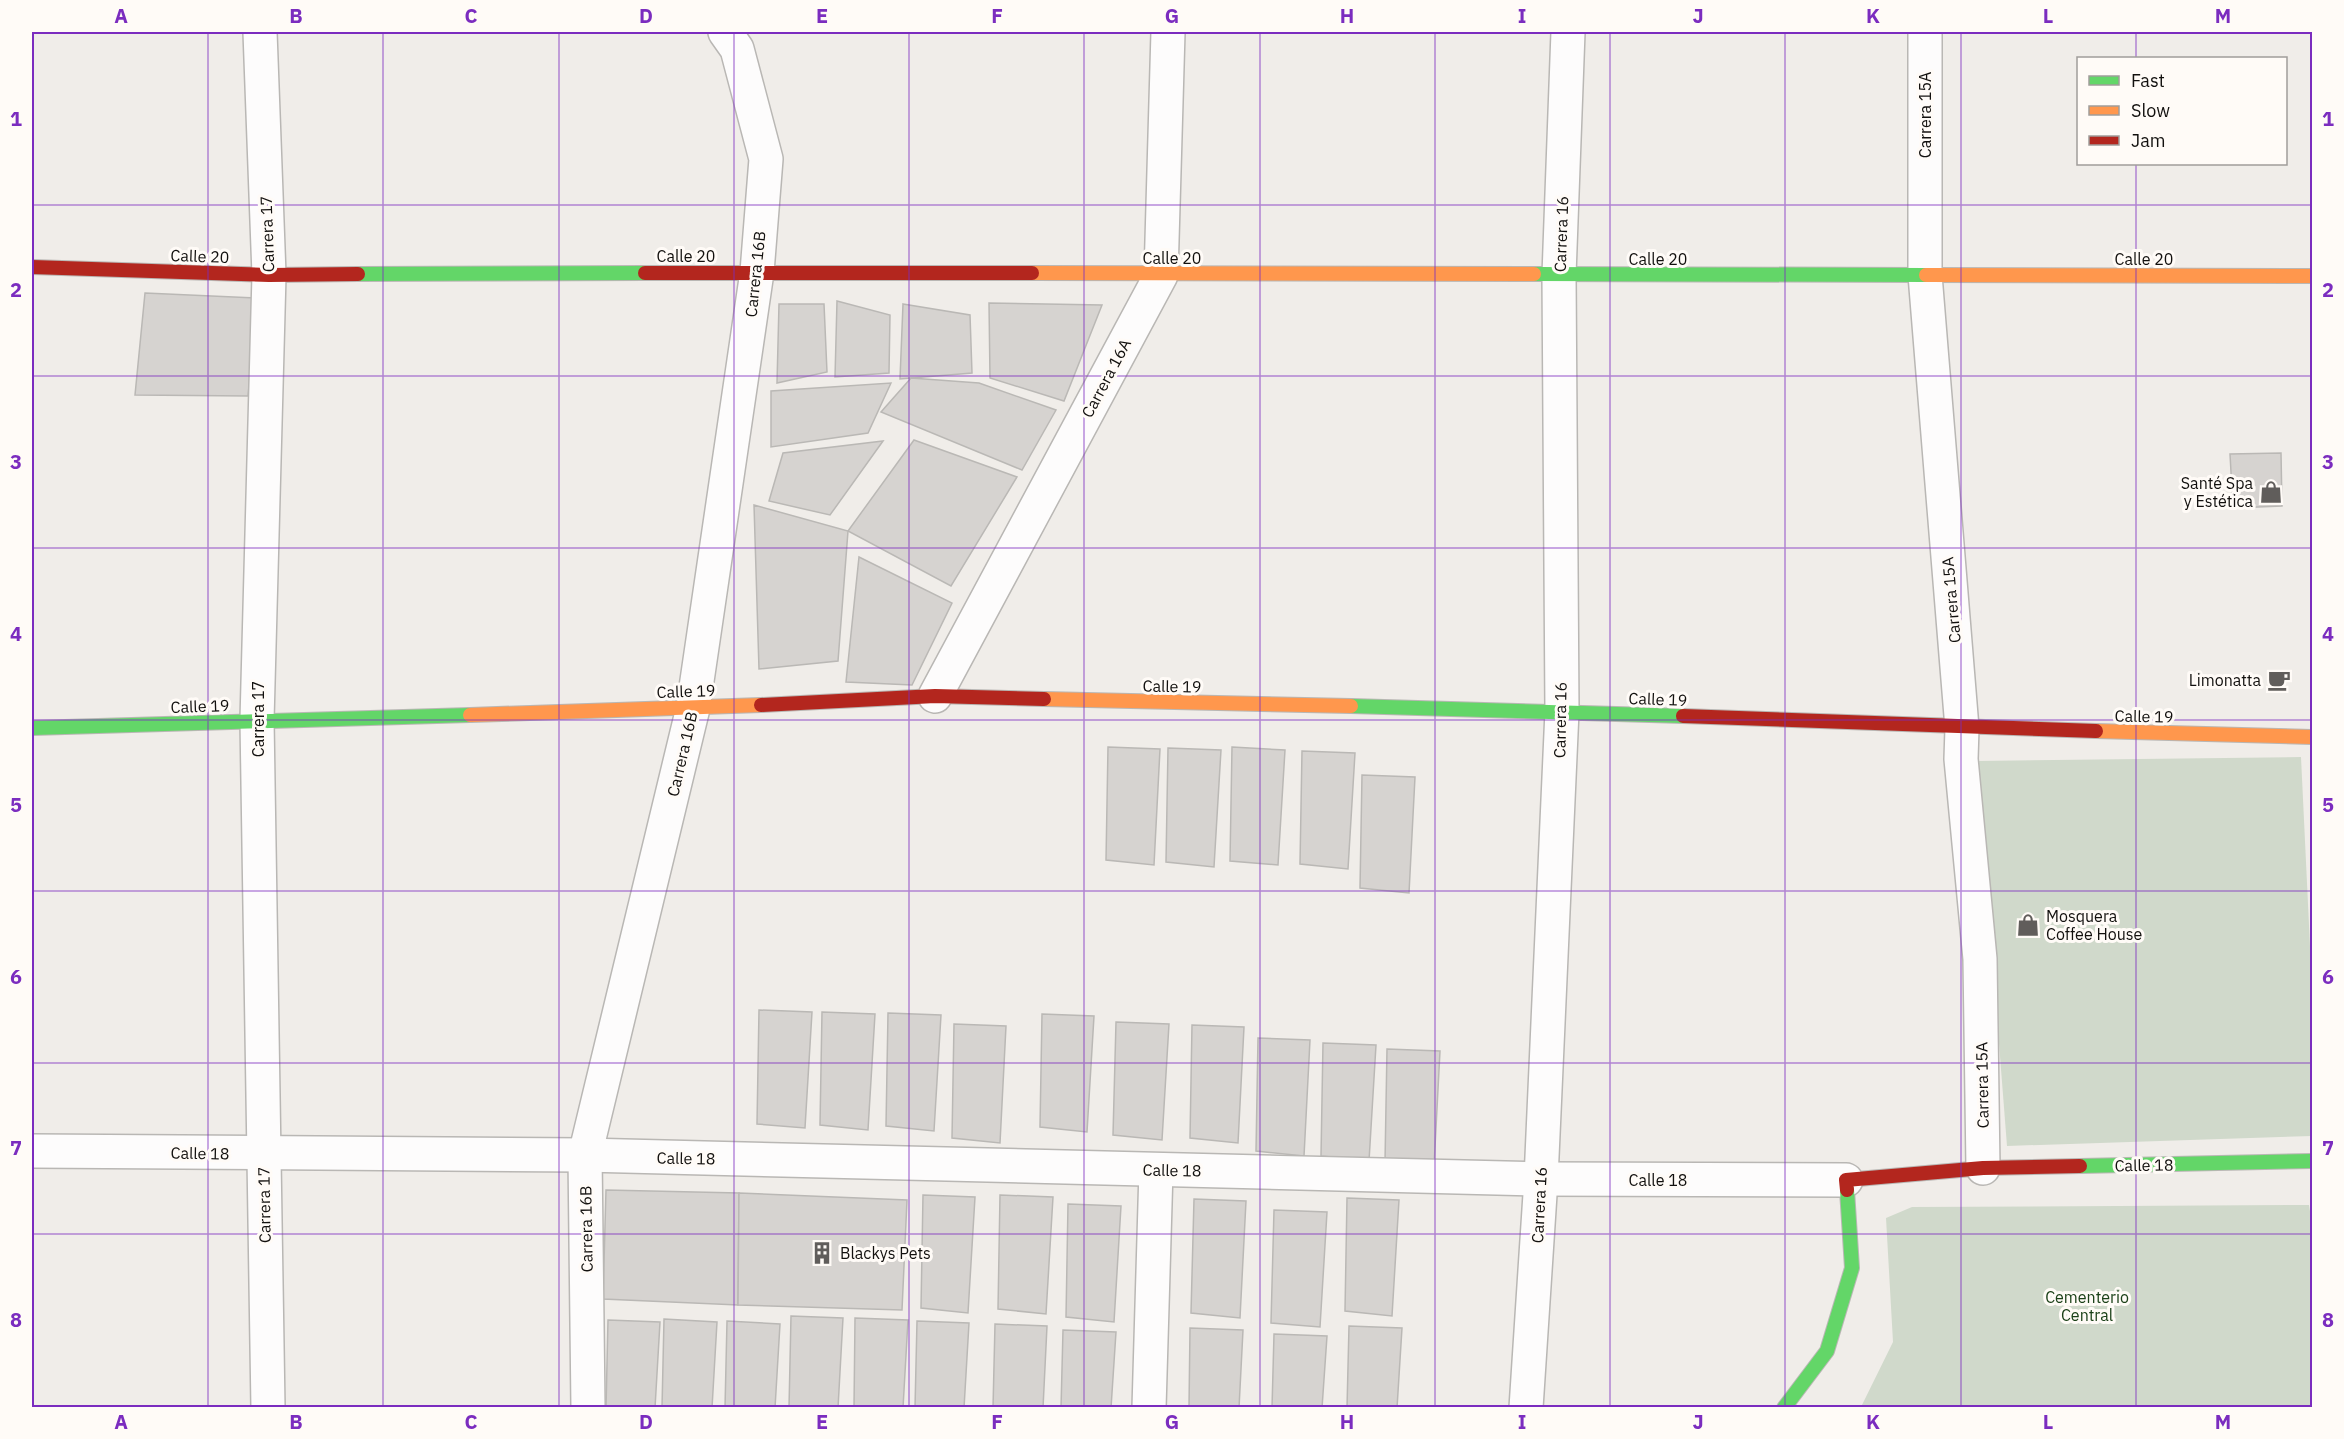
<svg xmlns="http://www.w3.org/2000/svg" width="2344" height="1439" font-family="'IBM Plex Sans',sans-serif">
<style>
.green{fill:#d0d9cb}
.building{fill:#d6d3d0;stroke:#bab8b5;stroke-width:1.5}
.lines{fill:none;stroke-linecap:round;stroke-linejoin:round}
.street-casing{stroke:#b9b7b4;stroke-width:36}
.fast-casing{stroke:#b9b7b4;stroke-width:16}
.slow-casing{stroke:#b9b7b4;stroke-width:16}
.jam-casing{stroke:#b9b7b4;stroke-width:16}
.street{stroke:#fdfcfc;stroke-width:33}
.fast{stroke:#63d668;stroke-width:14}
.slow{stroke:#ff974d;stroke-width:14}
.jam{stroke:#b3261e;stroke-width:14}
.grid{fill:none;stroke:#7b2cbf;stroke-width:1.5;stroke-opacity:0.55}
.labels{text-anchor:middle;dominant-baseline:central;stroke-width:6;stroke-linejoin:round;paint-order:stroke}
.street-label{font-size:16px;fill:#12100e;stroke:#fffbf7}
.poi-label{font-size:16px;fill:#12100e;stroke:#fffbf7;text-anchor:end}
.park-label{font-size:16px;fill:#1a4017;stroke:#fffbf7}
.neatline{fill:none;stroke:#7b2cbf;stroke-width:2}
.grid-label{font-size:20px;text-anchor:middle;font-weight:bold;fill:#7b2cbf}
</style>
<rect width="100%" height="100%" fill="#f0ede9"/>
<!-- green -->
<g class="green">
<polygon points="2301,757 2312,988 2312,1136 2007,1146 1977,761"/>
<polygon points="2309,1205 2312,1224 2312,1407 1861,1407 1893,1342 1886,1218 1912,1207"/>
</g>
<!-- building -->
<g class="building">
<polygon points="145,293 258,298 248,396 135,395"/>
<polygon points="837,301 890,315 889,373 835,377"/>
<polygon points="989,303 1102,305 1064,401 990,378"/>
<polygon points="779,304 824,304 827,372 777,383"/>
<polygon points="903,304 970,315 972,373 900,379"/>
<polygon points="911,378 979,383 1056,410 1022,470 881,412"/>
<polygon points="891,383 868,433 771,447 771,391"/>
<polygon points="914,440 1017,477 951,586 848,531"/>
<polygon points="883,441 830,515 769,501 783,453"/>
<polygon points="2281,453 2282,506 2233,508 2230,454"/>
<polygon points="754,505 848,531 838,661 759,669"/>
<polygon points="859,557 952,603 912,685 846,682"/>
<polygon points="1108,747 1160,749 1154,865 1106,860"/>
<polygon points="1232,747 1285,750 1278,865 1230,861"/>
<polygon points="1168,748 1221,750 1214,867 1166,862"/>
<polygon points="1302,751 1355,753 1348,869 1300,864"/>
<polygon points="1362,775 1415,777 1409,893 1360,888"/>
<polygon points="759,1010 812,1012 805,1128 757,1124"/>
<polygon points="822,1012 875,1014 868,1130 820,1125"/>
<polygon points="888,1013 941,1015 934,1131 886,1126"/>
<polygon points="1042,1014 1094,1016 1087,1132 1040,1127"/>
<polygon points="1116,1022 1169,1024 1162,1140 1113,1135"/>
<polygon points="954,1024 1006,1026 1000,1143 952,1138"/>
<polygon points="1192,1025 1244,1027 1238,1143 1190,1138"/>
<polygon points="1258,1038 1310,1040 1304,1156 1256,1151"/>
<polygon points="1323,1043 1376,1045 1369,1161 1321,1156"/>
<polygon points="1387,1049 1440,1051 1434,1166 1385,1162"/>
<polygon points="606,1190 739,1193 738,1305 603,1299"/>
<polygon points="739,1193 907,1200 902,1310 738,1305"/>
<polygon points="923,1195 975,1197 968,1313 921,1308"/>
<polygon points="1000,1195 1053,1197 1046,1314 998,1309"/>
<polygon points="1347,1198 1399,1200 1392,1316 1345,1311"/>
<polygon points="1194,1199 1246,1201 1240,1318 1191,1313"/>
<polygon points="1068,1204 1121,1206 1114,1322 1066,1317"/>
<polygon points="1274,1210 1327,1212 1320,1327 1271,1323"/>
<polygon points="791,1316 843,1318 838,1408 789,1408"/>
<polygon points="855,1318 908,1320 903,1408 854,1408"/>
<polygon points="664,1319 717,1322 712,1408 662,1408"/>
<polygon points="608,1320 660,1322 655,1408 606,1408"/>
<polygon points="727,1321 780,1324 775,1408 725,1408"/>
<polygon points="917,1321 969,1323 964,1408 915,1408"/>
<polygon points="995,1324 1047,1326 1043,1408 993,1408"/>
<polygon points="1349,1326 1402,1328 1397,1408 1347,1408"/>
<polygon points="1190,1328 1243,1330 1239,1408 1189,1408"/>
<polygon points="1063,1330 1116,1332 1111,1408 1061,1408"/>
<polygon points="1274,1334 1327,1336 1322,1408 1272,1408"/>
</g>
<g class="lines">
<!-- street casing -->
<g class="street-casing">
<g id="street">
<polyline points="260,32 269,275 257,720 268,1408"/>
<polyline points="1925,32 1925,275 1962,728 1961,759 1980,959 1983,1168"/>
<polyline points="935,696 1161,275 1168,32"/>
<polyline points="32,1151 585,1155 1541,1179 1846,1180"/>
<polyline points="588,1408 585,1155 693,708 757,272 766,159 737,49 725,32"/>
<polyline points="1149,1408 1156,1170"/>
<polyline points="1526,1408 1541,1179 1562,711 1559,275 1568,32"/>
</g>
</g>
<!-- fast casing -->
<g class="fast-casing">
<g id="fast">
<polyline points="358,274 645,273"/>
<polyline points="1534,274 1926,275"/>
<polyline points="1351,706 1683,716"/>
<polyline points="32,728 470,715"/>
<polyline points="2080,1166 2312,1161"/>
<polyline points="1784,1408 1827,1351 1852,1268 1847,1190"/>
</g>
</g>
<!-- slow casing -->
<g class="slow-casing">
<g id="slow">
<polyline points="1032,273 1534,274"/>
<polyline points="1926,275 2312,276"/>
<polyline points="1044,699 1351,706"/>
<polyline points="470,715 761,705"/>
<polyline points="2096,731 2312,737"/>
</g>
</g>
<!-- jam casing -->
<g class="jam-casing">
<g id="jam">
<polyline points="32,267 269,275 358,274"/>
<polyline points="645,273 1032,273"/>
<polyline points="761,705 935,696 1044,699"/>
<polyline points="1683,716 2096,731"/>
<polyline points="1847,1190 1846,1180 1983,1168 2080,1166"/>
</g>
</g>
<!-- street -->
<use href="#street" class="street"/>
<!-- fast -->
<use href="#fast" class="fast"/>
<!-- slow -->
<use href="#slow" class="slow"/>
<!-- jam -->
<use href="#jam" class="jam"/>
</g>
<!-- grid -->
<path class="grid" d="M208,32v1376M383,32v1376M559,32v1376M734,32v1376M909,32v1376M1084,32v1376M1260,32v1376M1435,32v1376M1610,32v1376M1785,32v1376M1961,32v1376M2136,32v26M2136,164v1244M32,205h2280M32,376h2280M32,548h2280M32,720h2280M32,891h2280M32,1063h2280M32,1234h2280"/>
<!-- icons -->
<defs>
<g id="shop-bare" transform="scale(1.8)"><path d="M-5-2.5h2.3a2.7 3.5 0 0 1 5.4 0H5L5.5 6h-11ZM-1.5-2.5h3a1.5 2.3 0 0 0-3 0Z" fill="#605d5b" stroke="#fffbf7" stroke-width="2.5" paint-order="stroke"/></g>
<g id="cafe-bare" transform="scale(1.8)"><path d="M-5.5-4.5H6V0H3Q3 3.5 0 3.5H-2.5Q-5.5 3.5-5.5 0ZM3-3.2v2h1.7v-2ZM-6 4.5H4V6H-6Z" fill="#605d5b" stroke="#fffbf7" stroke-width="2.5" paint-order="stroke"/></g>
<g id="building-bare" transform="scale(1.8)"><path d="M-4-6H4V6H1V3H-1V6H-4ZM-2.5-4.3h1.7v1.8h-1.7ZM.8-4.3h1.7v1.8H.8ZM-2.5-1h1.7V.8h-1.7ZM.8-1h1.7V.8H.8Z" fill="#605d5b" stroke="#fffbf7" stroke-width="2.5" paint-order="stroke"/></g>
</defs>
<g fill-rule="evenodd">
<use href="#shop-bare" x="2271" y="492"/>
<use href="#cafe-bare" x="2279" y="680"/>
<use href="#shop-bare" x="2028" y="925"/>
<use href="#building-bare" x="822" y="1253"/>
</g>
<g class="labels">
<!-- street labels -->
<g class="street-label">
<text transform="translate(1925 115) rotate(-90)">Carrera 15A</text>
<text transform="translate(267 234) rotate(-92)">Carrera 17</text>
<text transform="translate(1561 234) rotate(-88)">Carrera 16</text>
<text transform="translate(200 256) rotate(2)">Calle 20</text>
<text x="686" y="256">Calle 20</text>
<text x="1172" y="258">Calle 20</text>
<text x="1658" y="259">Calle 20</text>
<text x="2144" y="259">Calle 20</text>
<text transform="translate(755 274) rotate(-84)">Carrera 16B</text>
<text transform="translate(1106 378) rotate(-62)">Carrera 16A</text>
<text transform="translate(1951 600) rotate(-95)">Carrera 15A</text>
<text transform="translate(1172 686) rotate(1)">Calle 19</text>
<text transform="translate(686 691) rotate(-2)">Calle 19</text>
<text transform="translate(1658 699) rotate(2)">Calle 19</text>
<text transform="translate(200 706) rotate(-2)">Calle 19</text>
<text transform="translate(2144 716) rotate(1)">Calle 19</text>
<text transform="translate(258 719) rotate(-90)">Carrera 17</text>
<text transform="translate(1560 720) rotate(-89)">Carrera 16</text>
<text transform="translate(682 754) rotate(-77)">Carrera 16B</text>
<text transform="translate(1982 1085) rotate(-91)">Carrera 15A</text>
<text transform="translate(200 1153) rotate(1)">Calle 18</text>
<text transform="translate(686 1158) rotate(1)">Calle 18</text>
<text transform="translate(2144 1165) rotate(-1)">Calle 18</text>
<text transform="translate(1172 1170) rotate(1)">Calle 18</text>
<text x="1658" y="1180">Calle 18</text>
<text transform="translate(264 1205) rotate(-91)">Carrera 17</text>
<text transform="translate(1539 1205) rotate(-87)">Carrera 16</text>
<text transform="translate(586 1229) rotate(-91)">Carrera 16B</text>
</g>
<!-- poi labels -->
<g class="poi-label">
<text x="2253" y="483">Santé Spa<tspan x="2253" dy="18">y Estética</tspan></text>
<text x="2261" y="680">Limonatta</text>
<text x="2046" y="916" text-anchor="start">Mosquera<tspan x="2046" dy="18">Coffee House</tspan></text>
<text x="840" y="1253" text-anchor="start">Blackys Pets</text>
</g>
<!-- park labels -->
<g class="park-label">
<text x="2087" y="1297">Cementerio<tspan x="2087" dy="18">Central</tspan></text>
</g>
</g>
<!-- border -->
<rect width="2344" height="1439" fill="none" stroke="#fffbf7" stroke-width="66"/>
<!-- legend -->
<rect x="2077" y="57" width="210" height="108" fill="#fffbf7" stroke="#a09d9a" stroke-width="1.5"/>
<rect x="2089" y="76" width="30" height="9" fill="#63d668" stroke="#a09d9a" stroke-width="1.5"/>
<text x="2131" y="87" font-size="18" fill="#12100e">Fast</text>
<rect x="2089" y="106" width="30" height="9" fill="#ff974d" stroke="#a09d9a" stroke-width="1.5"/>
<text x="2131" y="117" font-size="18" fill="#12100e">Slow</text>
<rect x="2089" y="136" width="30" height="9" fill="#b3261e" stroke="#a09d9a" stroke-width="1.5"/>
<text x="2131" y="147" font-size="18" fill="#12100e">Jam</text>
<rect x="33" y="33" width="2278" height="1373" class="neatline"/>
<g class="grid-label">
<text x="121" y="23">A</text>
<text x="296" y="23">B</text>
<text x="471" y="23">C</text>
<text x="646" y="23">D</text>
<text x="822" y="23">E</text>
<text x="997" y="23">F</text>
<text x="1172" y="23">G</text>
<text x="1347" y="23">H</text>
<text x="1522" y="23">I</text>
<text x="1698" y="23">J</text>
<text x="1873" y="23">K</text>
<text x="2048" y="23">L</text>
<text x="2223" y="23">M</text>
<text x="16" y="126">1</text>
<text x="2328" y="126">1</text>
<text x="16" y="297">2</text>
<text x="2328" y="297">2</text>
<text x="16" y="469">3</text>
<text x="2328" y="469">3</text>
<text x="16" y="641">4</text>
<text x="2328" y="641">4</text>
<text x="16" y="812">5</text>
<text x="2328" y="812">5</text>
<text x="16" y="984">6</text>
<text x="2328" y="984">6</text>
<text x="16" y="1155">7</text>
<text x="2328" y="1155">7</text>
<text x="16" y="1327">8</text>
<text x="2328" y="1327">8</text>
<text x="121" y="1429">A</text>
<text x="296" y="1429">B</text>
<text x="471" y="1429">C</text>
<text x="646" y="1429">D</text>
<text x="822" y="1429">E</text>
<text x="997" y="1429">F</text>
<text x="1172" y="1429">G</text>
<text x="1347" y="1429">H</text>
<text x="1522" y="1429">I</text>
<text x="1698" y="1429">J</text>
<text x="1873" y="1429">K</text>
<text x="2048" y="1429">L</text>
<text x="2223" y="1429">M</text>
</g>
</svg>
